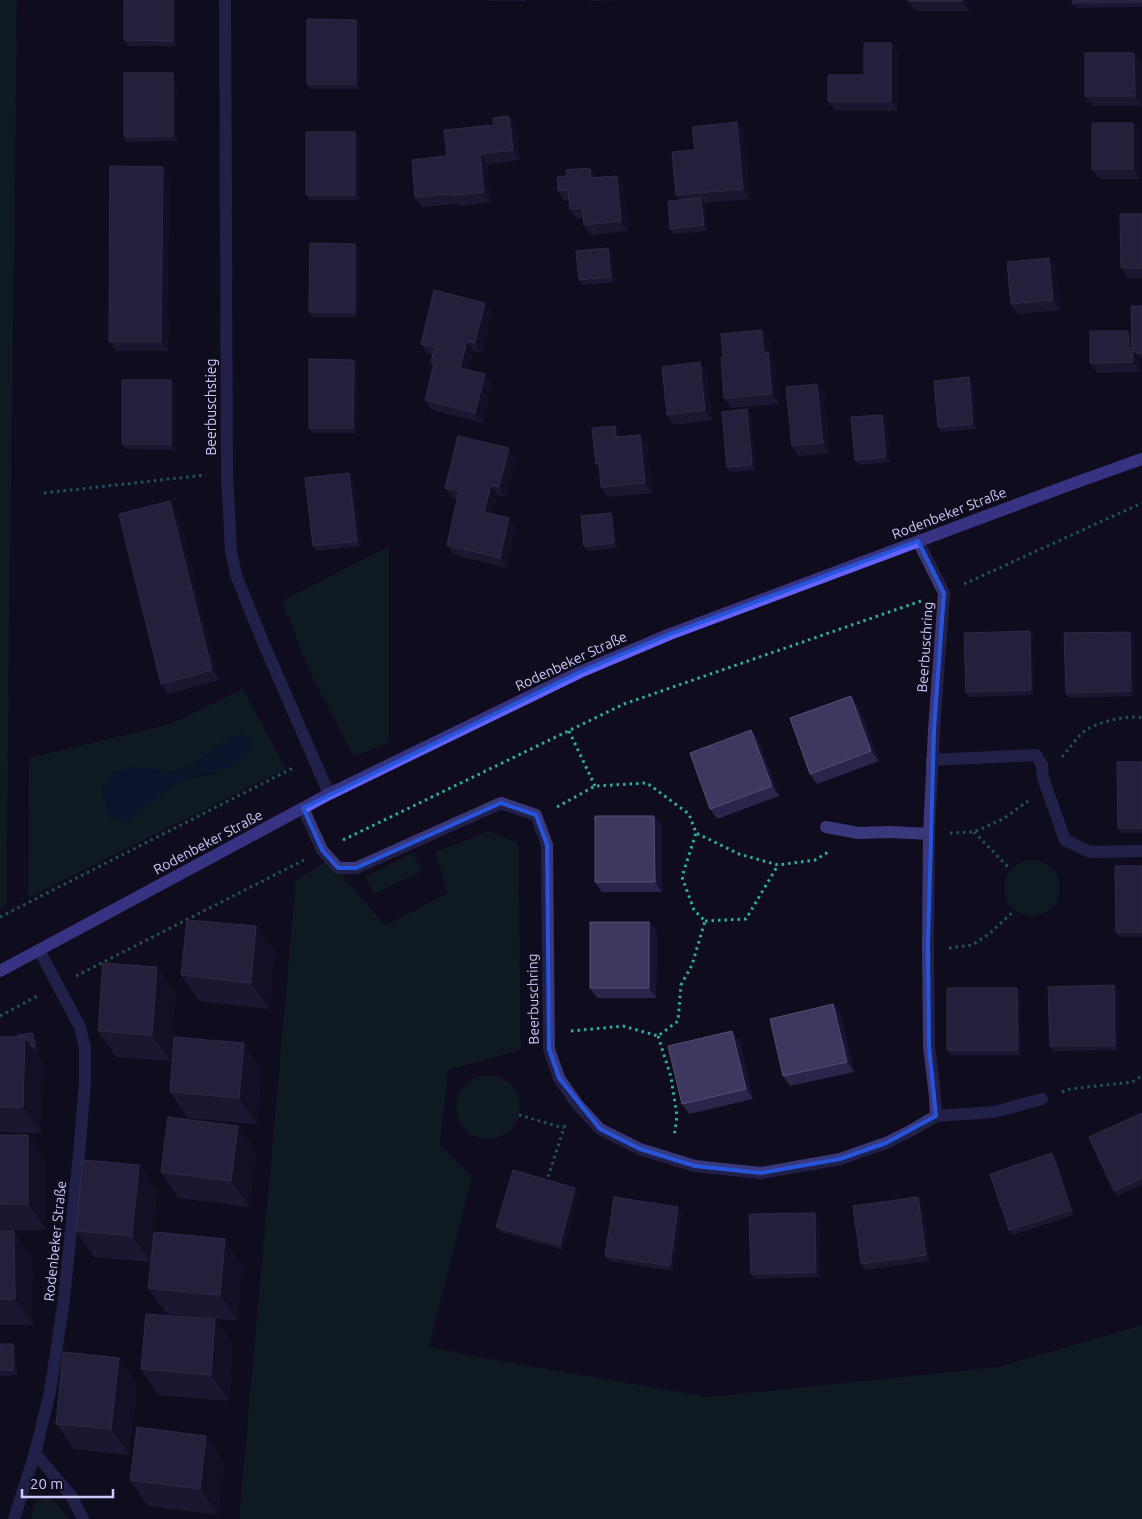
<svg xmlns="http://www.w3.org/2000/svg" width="1142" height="1519" font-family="Ubuntu,sans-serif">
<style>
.green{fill:#0f2826;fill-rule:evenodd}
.water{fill:#0b1e3e}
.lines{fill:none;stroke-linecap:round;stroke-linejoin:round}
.path{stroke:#2fada4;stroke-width:3;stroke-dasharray:2.5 4;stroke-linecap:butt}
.lane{stroke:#39387c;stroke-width:12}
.street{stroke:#39387c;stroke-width:12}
.secondary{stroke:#6462fd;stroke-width:12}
.wall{fill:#2c254b}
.shaded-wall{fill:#191431}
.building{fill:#3e375f;stroke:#544e78}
.marked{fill:none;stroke:#2654da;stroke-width:4;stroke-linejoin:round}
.labels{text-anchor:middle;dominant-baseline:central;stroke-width:4;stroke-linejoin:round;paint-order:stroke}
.street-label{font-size:14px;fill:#cfcafe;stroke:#0f0c1e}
</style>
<rect width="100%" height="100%" fill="#0f0c1e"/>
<!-- green -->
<g class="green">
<polygon points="0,0 17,0 6,904 0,908"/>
<polygon points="389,546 389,742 354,757 310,672 282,601"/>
<path d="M243,689l43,80 -258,129 1,-140 141,-34zM243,733l10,10 -40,31 -33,7 -21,15 -26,-29 39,5 24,-10 30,-22z"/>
<polygon points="489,831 518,843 521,1050 448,1070 440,1145 472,1177 429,1347 489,1359 708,1397 998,1367 1142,1325 1142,1519 239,1519 296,880 337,855 345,879 385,926 447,893 436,852"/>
<polygon points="413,853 422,871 374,894 365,877"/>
<circle cx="1032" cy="888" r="28"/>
<circle cx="488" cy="1107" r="32"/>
<polygon points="47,1496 57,1504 69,1519 31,1519 35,1503"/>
</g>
<!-- water -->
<path class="water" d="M243,733l10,10c-11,23 -34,29 -57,34 -6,2 -13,2 -18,5 -19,12 -35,27 -52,41l-17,-5 -8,-29 11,-17 21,-5 39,5 24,-10 30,-22z"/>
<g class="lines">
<!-- path -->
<g class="path">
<polyline points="44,493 206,475"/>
<polyline points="964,584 1142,503"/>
<polyline points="569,731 595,786"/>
<path d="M1062,757c7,-8 13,-17 20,-24 11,-10 46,-19 60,-15"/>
<polyline points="557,807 595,786 647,783 689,814 696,833 739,854 778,865 815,860 830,851"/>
<polyline points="974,832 1010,869"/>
<polyline points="950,833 974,832 1003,819 1028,801"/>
<polyline points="343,840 624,704 921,601"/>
<polyline points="0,917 293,768"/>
<polyline points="705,921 746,919 778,865"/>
<polyline points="949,948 972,945 989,934 1014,911"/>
<polyline points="76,976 304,860"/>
<polyline points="0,1016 39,995"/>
<polyline points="571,1031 623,1026 658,1036 678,1021 681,985 692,965 705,921 694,910 682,877 696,833"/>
<polyline points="658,1036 671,1077 677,1116 674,1137"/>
<polyline points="1062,1092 1070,1089 1132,1082 1142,1076"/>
<polyline points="519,1115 564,1128"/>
<polyline points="546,1183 566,1122"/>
</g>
<!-- lane -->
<g class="lane">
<polyline points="35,1453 72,1497 83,1519"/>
<polyline points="14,1519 35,1453 50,1392 64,1299 80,1143 85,1082 85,1048 80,1027 39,950"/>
</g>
<!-- street -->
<g class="street">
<polyline points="225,0 227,473 231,551 236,575 263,642 329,794"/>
<polyline points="932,760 1036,755 1042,765 1043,778 1065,840 1090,852 1142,851"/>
<polyline points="303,808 322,850 338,868 356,868 501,803 536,815 547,845 549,1049 559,1078 577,1104 600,1129 640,1149 695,1166 761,1173 840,1159 886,1143 912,1130 936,1116 935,1097 929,1046 928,944 929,834 934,730 944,593 918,541"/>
<polyline points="826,827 858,833 891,832 929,834"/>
<polyline points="936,1116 994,1112 1042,1099"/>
</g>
<!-- secondary -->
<polyline class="secondary" points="0,971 329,794 580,672 670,634 1069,485 1142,459"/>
</g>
<!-- wall -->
<g class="wall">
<polygon points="177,0 176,46 128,46 124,40"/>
<rect x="489" y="0" width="37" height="1"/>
<polygon points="590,0 621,0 591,1"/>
<polygon points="908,0 969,0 969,11 915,11"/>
<polygon points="1142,0 1142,7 1076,8 1072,3"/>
<polygon points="356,20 360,25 359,89 311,89 307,84"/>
<polygon points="891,43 898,53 898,111 835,111 828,101 864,75"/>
<polygon points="1134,53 1142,63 1142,106 1092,106 1085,96"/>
<polygon points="176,78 177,141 127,142 124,136"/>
<polygon points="509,116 516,126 520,160 487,164 491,202 458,206 457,204 422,207 415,197 447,156 494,125"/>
<polygon points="1133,123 1140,133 1140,179 1099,179 1092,169"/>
<polygon points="355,132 359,137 359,200 310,200 306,195"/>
<polygon points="744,132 750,199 705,203 707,231 674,234 670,229 680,200 676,195 695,150"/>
<polygon points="590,168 597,178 617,176 624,186 628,231 591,235 584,225 583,218 577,219 570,209 569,201 565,201 558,191 567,176"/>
<polygon points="170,177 168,351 116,351 109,341"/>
<polygon points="1142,214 1142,278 1128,278 1121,268"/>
<polygon points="355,244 359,249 358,317 313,317 309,312"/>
<polygon points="612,253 614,282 583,285 579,280"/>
<polygon points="1049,258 1056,268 1060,310 1018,314 1011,304"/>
<polygon points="1142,306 1142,358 1140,358 1140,372 1097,373 1090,363 1132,336"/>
<polygon points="492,313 482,353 474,351 469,370 492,384 483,423 432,410 425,400 433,366 431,362 433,355 428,354 421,344"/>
<polygon points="769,340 771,356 775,363 779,404 731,408 724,398 723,357"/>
<polygon points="354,360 358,365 357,433 312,433 309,428"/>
<polygon points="700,362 707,372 712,420 674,425 667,415"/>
<polygon points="972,383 977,429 941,432 938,427"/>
<polygon points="817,384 824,394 830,453 799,456 792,446"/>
<polygon points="175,385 175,450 125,449 122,444"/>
<polygon points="747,409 751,415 756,470 730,472 727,467"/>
<polygon points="882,415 886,420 890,462 858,465 855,460"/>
<polygon points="640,435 648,445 652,493 608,497 601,487 600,470 596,464 622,436"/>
<polygon points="516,458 506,497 498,495 493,514 509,518 516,528 507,568 454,555 447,545 457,499 452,498 445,488"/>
<polygon points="349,473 353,478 361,546 316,551 313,546"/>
<polygon points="170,501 177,511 219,680 168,694 161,684"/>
<polygon points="614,519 617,548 588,551 584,546"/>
<polygon points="1030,631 1033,636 1034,695 969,697 966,692"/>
<polygon points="1130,632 1134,637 1135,696 1069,698 1066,693"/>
<polygon points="858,706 879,761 817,784 810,774"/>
<polygon points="751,730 758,740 779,796 717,819 710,809"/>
<polygon points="1142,762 1142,833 1121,833 1118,828"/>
<polygon points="654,816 662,826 662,892 602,892 595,882"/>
<polygon points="1142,866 1142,937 1119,937 1116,932"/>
<polygon points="649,922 657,932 656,998 597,998 590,988"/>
<polygon points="256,926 275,952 269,1009 199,1001 181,975"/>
<polygon points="157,967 175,993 171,1061 116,1057 98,1031"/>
<polygon points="1114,985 1117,990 1118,1050 1053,1051 1050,1046"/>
<polygon points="1017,988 1021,993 1021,1055 951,1055 947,1050"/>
<polygon points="833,1004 840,1014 854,1072 790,1086 783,1076"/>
<polygon points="32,1033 36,1038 38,1051 35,1052 43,1063 41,1133 0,1132 0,1037 18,1037"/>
<polygon points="739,1041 753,1099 689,1114 682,1104"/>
<polygon points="262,1069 257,1124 188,1118 170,1092"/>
<polygon points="1142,1113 1142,1185 1117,1196 1114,1191"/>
<polygon points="238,1126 256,1152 249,1207 179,1198 161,1172"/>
<polygon points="0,1135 28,1135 46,1161 46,1230 0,1230"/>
<polygon points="1056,1158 1074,1215 1012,1235 1009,1230"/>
<polygon points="139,1165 157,1191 150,1262 94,1257 76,1231"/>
<polygon points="579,1193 563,1250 500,1232 496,1227"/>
<polygon points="918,1197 922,1202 930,1261 865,1270 861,1264"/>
<polygon points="682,1212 673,1271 609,1261 605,1256"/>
<polygon points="819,1218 820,1277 754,1279 751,1274"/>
<polygon points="0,1231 32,1257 33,1325 0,1325"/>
<polygon points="243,1265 238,1321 167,1314 148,1288"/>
<polygon points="215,1319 233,1345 229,1401 159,1395 141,1369"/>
<polygon points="0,1344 13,1344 16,1349 18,1375 0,1376"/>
<polygon points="137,1384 129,1455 74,1449 56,1424"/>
<polygon points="224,1462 218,1515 148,1506 130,1480"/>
</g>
<!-- shaded-wall -->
<g class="shaded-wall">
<polygon points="173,0 177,0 176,46 173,41"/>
<polygon points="962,0 969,0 969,11 962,1"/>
<polygon points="356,20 360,25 359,89 356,84"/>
<polygon points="891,43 898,53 898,111 891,101"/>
<polygon points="1134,53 1142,63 1142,106 1135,96"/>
<polygon points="173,73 176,78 177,141 173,136"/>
<polygon points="509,116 516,126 520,160 513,150"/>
<polygon points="737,122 744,132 750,199 743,189"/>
<polygon points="1133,123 1140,133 1140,179 1133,169"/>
<polygon points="355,132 359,137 359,200 355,195"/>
<polygon points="480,154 487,164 491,202 484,192"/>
<polygon points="163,167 170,177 168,351 161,341"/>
<polygon points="590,168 597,178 591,178"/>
<polygon points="617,176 624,186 628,231 621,221"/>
<polygon points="701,198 705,203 707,231 704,225"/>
<polygon points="355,244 359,249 358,317 355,312"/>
<polygon points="608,248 612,253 614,282 611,277"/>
<polygon points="1049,258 1056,268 1060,310 1053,300"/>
<polygon points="485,303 492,313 482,353 475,343"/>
<polygon points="762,330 769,340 771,356 775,363 779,404 772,394 764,353"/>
<polygon points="1128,331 1135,341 1136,352 1140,358 1140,372 1133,362 1129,348"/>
<polygon points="467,341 474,351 467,378 460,368"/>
<polygon points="354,360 358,365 357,433 353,428"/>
<polygon points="700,362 707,372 712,420 705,410"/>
<polygon points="485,374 492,384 483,423 475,413"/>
<polygon points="969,377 972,383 977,429 973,424"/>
<polygon points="171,380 175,385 175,450 171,444"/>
<polygon points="817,384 824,394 830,453 823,443"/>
<polygon points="747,409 751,415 756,470 752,465"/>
<polygon points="882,415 886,420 890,462 886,457"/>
<polygon points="615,426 622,436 616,437"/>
<polygon points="640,435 648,445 652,493 645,483"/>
<polygon points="509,448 516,458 506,497 499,487"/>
<polygon points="349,473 353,478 361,546 357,541"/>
<polygon points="491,485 498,495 491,522 484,512"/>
<polygon points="170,501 177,511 219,680 212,670"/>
<polygon points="611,513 614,519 617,548 614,543"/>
<polygon points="509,518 516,528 507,568 500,558"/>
<polygon points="1030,631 1033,636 1034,695 1031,690"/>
<polygon points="1130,632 1134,637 1135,696 1131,691"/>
<polygon points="851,696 858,706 879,761 871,751"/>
<polygon points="751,730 758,740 779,796 772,786"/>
<polygon points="654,816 662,826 662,892 655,882"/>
<polygon points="649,922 657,932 656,998 649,988"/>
<polygon points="256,926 275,952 269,1009 251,983"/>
<polygon points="157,967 175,993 171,1061 152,1035"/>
<polygon points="1114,985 1117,990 1118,1050 1115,1045"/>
<polygon points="1017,988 1021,993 1021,1055 1018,1050"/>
<polygon points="833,1004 840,1014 854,1072 847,1062"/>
<polygon points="732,1031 739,1041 753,1099 746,1089"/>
<polygon points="32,1033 36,1038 38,1051 35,1046"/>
<polygon points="25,1037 43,1063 41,1133 23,1107"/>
<polygon points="244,1043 262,1069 257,1124 239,1098"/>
<polygon points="238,1126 256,1152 249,1207 231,1181"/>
<polygon points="28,1135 46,1161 46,1230 28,1204"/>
<polygon points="1052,1153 1056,1158 1074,1215 1071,1210"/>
<polygon points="139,1165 157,1191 150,1262 132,1236"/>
<polygon points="575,1188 579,1193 563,1250 560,1245"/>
<polygon points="918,1197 922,1202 930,1261 926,1255"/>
<polygon points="678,1207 682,1212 673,1271 670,1266"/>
<polygon points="815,1213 819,1218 820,1277 816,1272"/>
<polygon points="14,1231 32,1257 33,1325 15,1299"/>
<polygon points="225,1239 243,1265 238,1321 220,1295"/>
<polygon points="215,1319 233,1345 229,1401 211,1375"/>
<polygon points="13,1344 16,1349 18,1375 14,1370"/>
<polygon points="119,1358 137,1384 129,1455 111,1429"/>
<polygon points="206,1436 224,1462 218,1515 200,1489"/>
</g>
<!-- building -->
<g class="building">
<polygon points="124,0 173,0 173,41 124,40"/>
<rect x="908" y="0" width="54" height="1"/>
<polygon points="1072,0 1142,0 1142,2 1072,3"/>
<polygon points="307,19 356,20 356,84 307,84"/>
<polygon points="864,43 891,43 891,101 828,101 828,75 864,75"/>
<polygon points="1085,53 1134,53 1135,96 1085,96"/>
<rect x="124" y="73" width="49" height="63"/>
<polygon points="509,116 513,150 480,154 484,192 451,196 451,194 415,197 412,160 447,156 444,130 494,125 493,118"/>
<polygon points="737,122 743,189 676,195 672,152 695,150 692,127"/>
<rect x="1092" y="123" width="41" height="46"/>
<rect x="306" y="132" width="49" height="63"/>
<polygon points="110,166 163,167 161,341 109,341"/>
<polygon points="590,168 591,178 617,176 621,221 584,225 582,208 570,209 568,190 558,191 557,177 567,176 566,170"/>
<polygon points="701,198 704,225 670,229 668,201"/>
<polygon points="1120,214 1142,214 1142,268 1121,268"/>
<polygon points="310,243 355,244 355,312 309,312"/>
<polygon points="608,248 611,277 579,280 576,251"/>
<polygon points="1049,258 1053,300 1011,304 1007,262"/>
<polygon points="434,290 485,303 475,343 467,341 460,368 485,374 475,413 425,400 434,363 431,362 435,347 421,344"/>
<polygon points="1131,306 1142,306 1142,353 1136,353 1132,348"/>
<polygon points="762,330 764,353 768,352 772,394 724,398 721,357 723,357 721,334"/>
<polygon points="1090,331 1128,331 1129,348 1133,348 1133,362 1090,363"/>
<polygon points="309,359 354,360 353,428 309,428"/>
<polygon points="700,362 705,410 667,415 662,367"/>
<polygon points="969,377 973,424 938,427 934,381"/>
<rect x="122" y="380" width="49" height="64"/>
<polygon points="817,384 823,443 792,446 786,387"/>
<polygon points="747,409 752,465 727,467 722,412"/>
<polygon points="882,415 886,457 855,460 851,417"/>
<polygon points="615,426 616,437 640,435 645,483 601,487 599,463 596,464 592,428"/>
<polygon points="458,436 509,448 499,487 491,485 484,512 509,518 500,558 447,545 459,491 445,488"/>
<polygon points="349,473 357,541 313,546 305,478"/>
<polygon points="170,501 212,670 161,684 119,514"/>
<polygon points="611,513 614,543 584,546 581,516"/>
<polygon points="1030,631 1031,690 966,692 964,633"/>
<polygon points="1130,632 1131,691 1066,693 1064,633"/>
<polygon points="851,696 871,751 810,774 790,718"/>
<polygon points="751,730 772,786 710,809 690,753"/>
<polygon points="1117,762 1142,762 1142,828 1118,828"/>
<polygon points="595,816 654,816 655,882 595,882"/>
<polygon points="1115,866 1142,866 1142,932 1116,932"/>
<polygon points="187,920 256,926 251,983 181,975"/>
<rect x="590" y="922" width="59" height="66"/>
<polygon points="103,963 157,967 152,1035 98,1031"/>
<polygon points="1114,985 1115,1045 1050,1046 1048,987"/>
<polygon points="947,988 1017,988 1018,1050 947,1050"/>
<polygon points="833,1004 847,1062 783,1076 770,1019"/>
<polygon points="732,1031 746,1089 682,1104 668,1046"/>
<polygon points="32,1033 35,1046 32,1047 25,1037 18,1037 17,1035"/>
<polygon points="0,1037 25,1037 23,1107 0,1107"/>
<polygon points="174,1037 244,1043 239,1098 170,1092"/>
<polygon points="1142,1113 1142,1178 1114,1191 1089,1137"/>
<polygon points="168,1117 238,1126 231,1181 161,1172"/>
<rect x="0" y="1135" width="28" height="69"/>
<polygon points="1052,1153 1071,1210 1009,1230 990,1174"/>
<polygon points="83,1160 139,1165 132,1236 76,1231"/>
<polygon points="513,1170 575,1188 560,1245 496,1227"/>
<polygon points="614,1197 678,1207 670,1266 605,1256"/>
<polygon points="918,1197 926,1255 861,1264 853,1206"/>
<polygon points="815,1213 816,1272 751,1274 749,1214"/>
<polygon points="0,1231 14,1231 15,1299 0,1299"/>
<polygon points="154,1232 225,1239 220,1295 148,1288"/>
<polygon points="146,1314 215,1319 211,1375 141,1369"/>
<polygon points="0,1344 13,1344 14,1370 0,1370"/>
<polygon points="63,1352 119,1358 111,1429 56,1424"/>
<polygon points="137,1427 206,1436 200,1489 130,1480"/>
</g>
<!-- marked area -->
<path d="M0 0H1142V1519H0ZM918,541l26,52 -10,137 -6,214 1,102 7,70 -50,27 -46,16 -79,14 -66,-7 -55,-17 -40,-20 -41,-51 -10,-29 -2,-204 -11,-30 -35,-12 -145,65h-18l-16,-18 -19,-42 277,-136 90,-38z" fill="#0f0c1e" fill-opacity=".55" fill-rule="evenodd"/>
<path class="marked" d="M918,541l26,52 -10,137 -6,214 1,102 7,70 -50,27 -46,16 -79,14 -66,-7 -55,-17 -40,-20 -41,-51 -10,-29 -2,-204 -11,-30 -35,-12 -145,65h-18l-16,-18 -19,-42 277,-136 90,-38z"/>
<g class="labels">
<!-- street labels -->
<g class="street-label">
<text transform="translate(211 407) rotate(-90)">Beerbuschstieg</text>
<text transform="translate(949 513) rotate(-21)">Rodenbeker Straße</text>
<text transform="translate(925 647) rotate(-86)">Beerbuschring</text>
<text transform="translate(571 661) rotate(-25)">Rodenbeker Straße</text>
<text transform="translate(208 842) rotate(-28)">Rodenbeker Straße</text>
<text transform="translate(533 999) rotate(-91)">Beerbuschring</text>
<text transform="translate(55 1241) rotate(-84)">Rodenbeker Straße</text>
</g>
</g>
<!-- scale -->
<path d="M22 1489v8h91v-8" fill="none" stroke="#cfcafe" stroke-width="2.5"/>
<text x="30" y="1489" font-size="15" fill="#cfcafe" stroke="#0f0c1e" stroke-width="4" paint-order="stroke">20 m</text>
</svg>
